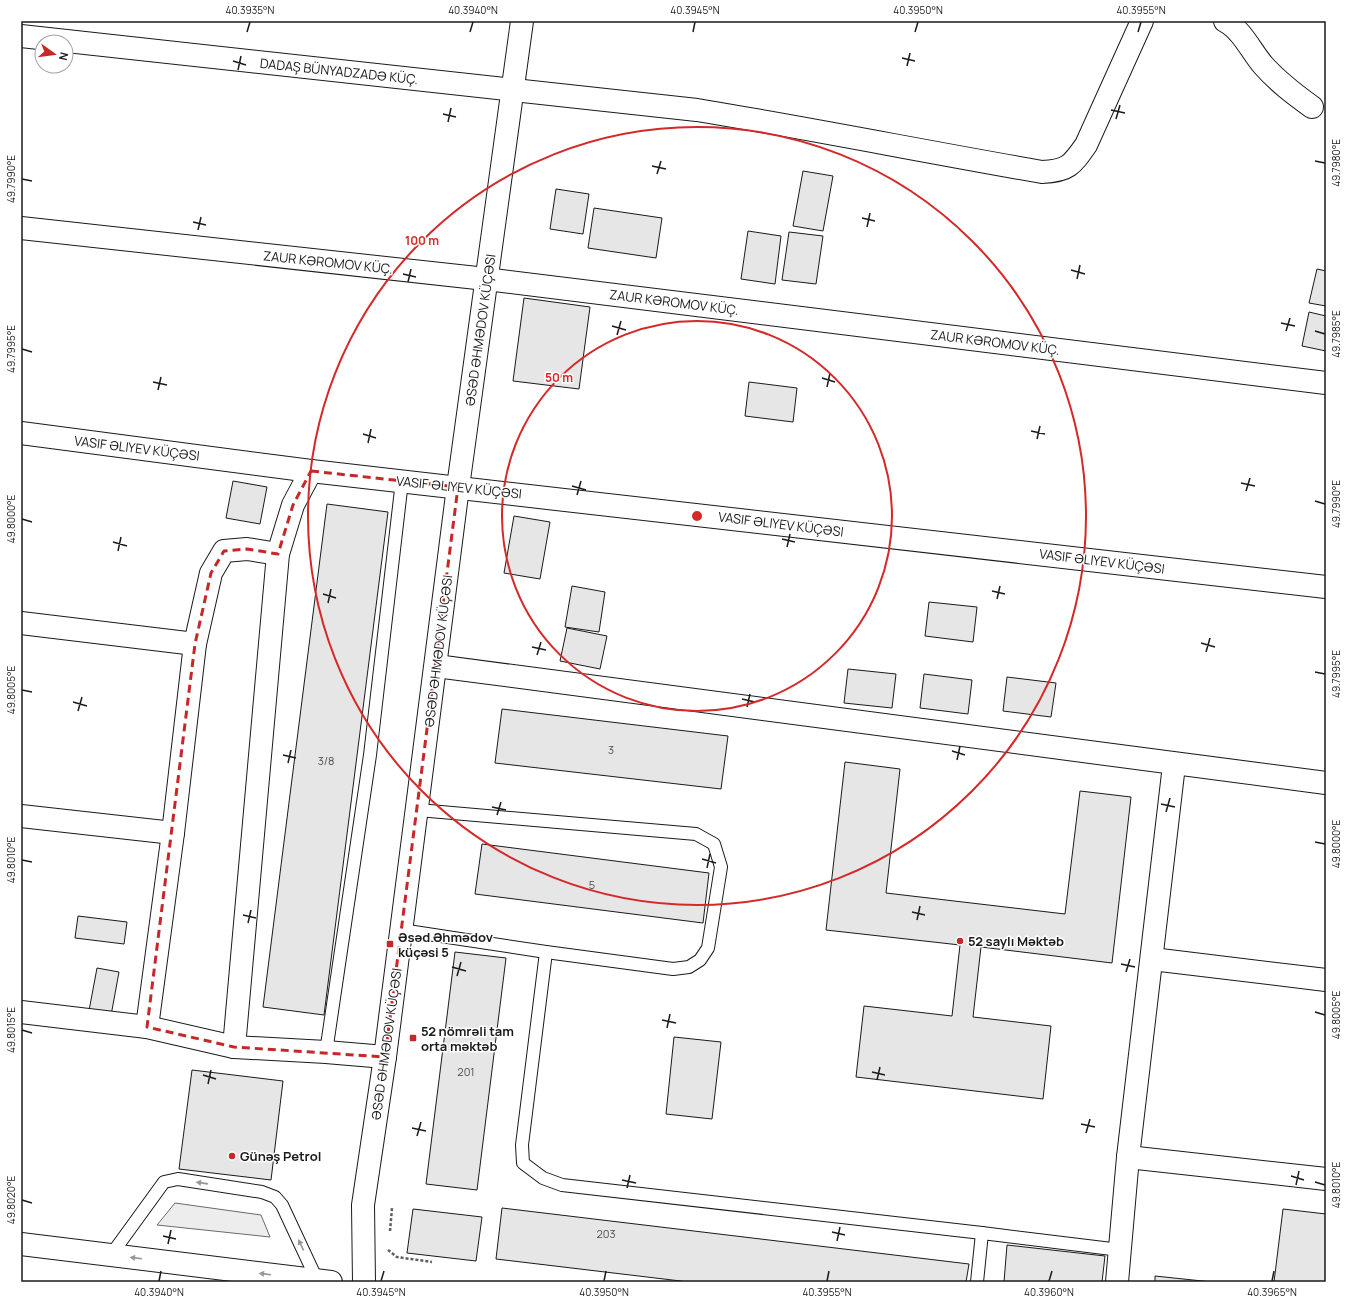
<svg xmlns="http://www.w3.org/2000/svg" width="1347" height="1303" font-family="Manrope,sans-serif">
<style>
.built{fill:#ededed;stroke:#6a6a6a}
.building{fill:#e6e6e6;stroke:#1a1a1a}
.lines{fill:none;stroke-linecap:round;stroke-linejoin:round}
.service-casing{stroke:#1a1a1a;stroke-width:14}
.minor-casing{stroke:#1a1a1a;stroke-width:24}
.tertiary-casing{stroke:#1a1a1a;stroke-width:24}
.secondary-casing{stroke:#1a1a1a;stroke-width:24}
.path{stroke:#5f5f5f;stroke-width:2.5;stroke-dasharray:3 2;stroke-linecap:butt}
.service{stroke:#fff;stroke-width:12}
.minor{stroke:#fff;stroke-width:22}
.tertiary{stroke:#fff;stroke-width:22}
.secondary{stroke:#fff;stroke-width:22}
.oneway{fill:#989898}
.marked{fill:none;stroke:#c62828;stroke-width:3;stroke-dasharray:8 5;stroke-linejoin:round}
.ticks{fill:none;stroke:#1a1a1a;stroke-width:1.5}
.ring{fill:none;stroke:#d62828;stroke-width:2}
.poi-dot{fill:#c62828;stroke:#fff;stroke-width:1.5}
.labels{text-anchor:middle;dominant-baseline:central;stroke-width:3;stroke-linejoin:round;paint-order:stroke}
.number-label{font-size:11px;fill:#4d4d4d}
.street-label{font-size:13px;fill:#1a1a1a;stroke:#fff}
.poi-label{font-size:13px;font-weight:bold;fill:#1a1a1a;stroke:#fff;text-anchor:start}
.centre{fill:#d62828;stroke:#fff;stroke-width:2}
.ring-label{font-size:12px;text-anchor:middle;font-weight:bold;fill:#d62828;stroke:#fff;stroke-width:3;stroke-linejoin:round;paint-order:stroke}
.neatline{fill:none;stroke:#1a1a1a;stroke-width:1.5}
.ticks-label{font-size:10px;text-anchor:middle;fill:#1a1a1a}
</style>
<rect width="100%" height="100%" fill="#fff"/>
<!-- built -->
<polygon class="built" points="175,1203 261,1215 270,1237 157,1225"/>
<!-- building -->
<g class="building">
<polygon points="803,171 833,176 823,231 793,226"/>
<polygon points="556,189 589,194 583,234 550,229"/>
<polygon points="594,208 662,218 656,258 588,248"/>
<polygon points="748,231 781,236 775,284 741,279"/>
<polygon points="789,232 823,236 816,284 782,280"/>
<polygon points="1317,269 1326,271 1326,306 1309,303"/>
<polygon points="524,298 590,307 579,389 513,381"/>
<polygon points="1309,312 1326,316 1326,351 1302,346"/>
<polygon points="749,382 797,388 793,422 745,416"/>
<polygon points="233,481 267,487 260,524 226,518"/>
<polygon points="327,504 388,512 324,1015 263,1007"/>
<polygon points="514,516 550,522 540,579 504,573"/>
<polygon points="572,586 605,592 599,632 565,627"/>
<polygon points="929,602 977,607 973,642 925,636"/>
<polygon points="567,628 607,636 600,669 560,661"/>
<polygon points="848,669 896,674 892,708 844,703"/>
<polygon points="924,674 972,680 968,714 920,708"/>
<polygon points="1007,677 1056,683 1051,717 1003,711"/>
<polygon points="502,709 728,736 721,789 495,763"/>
<polygon points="845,762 900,769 886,893 1065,914 1080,791 1131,797 1112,963 981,947 973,1017 1051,1026 1043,1099 856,1077 864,1006 952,1016 960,945 826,930"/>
<polygon points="482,844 709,873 703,923 475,894"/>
<polygon points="78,916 127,922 124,944 75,938"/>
<polygon points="455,952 506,958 477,1190 426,1184"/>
<polygon points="97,968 119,972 110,1021 88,1016"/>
<polygon points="674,1037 721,1042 712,1119 666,1114"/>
<polygon points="192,1070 283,1081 271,1180 179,1169"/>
<polygon points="502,1208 969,1264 966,1282 689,1282 496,1259"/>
<polygon points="413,1209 482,1217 476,1261 407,1253"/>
<polygon points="1283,1209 1326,1214 1326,1282 1274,1282"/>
<polygon points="1007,1245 1105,1256 1102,1282 1004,1282"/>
<polygon points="1155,1276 1212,1282 1155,1282"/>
</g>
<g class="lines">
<!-- service casing -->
<g class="service-casing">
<g id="service">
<polyline points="418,810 696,834 714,844 721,867 708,948 700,960 689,967 673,969 546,952"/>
<polyline points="401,930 546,952 522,1145 523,1163 543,1178 562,1185 982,1233"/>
<polyline points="326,1052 370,755 402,481"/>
<polyline points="111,1255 164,1182 178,1179 262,1192 275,1197 282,1205 317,1280"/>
<polyline points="977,1282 982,1233 1120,1250"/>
</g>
</g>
<!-- minor casing -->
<g class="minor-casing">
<g id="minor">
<path d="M1225,21c17,9 26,30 38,44 15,17 31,29 49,42"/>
<path d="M21,36l676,74c115,19 230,42 345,62 26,-1 30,-7 44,-27l56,-124"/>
<polyline points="21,228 486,279 1326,383"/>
<polyline points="21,433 311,471 1326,587"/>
<polyline points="21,623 195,644"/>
<polyline points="436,666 1326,783"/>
<polyline points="21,816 173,833"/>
<polyline points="1152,959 1326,980"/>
<polyline points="21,1012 147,1027 234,1047 326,1052 385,1057"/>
<polyline points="147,1027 173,833 195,644 211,573 224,551 247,549 278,554 293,505 311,471"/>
<polyline points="234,1047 278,554"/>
<polyline points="1128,1157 1326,1179"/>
<polyline points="1117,1282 1128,1157 1174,765"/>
</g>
</g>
<!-- tertiary casing -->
<g class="tertiary-casing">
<polyline id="tertiary" points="364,1282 363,1205 385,1057 458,487 522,21"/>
</g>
<!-- secondary casing -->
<g class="secondary-casing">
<polyline id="secondary" points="21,1244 331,1282"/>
</g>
<!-- path -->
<g class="path">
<polyline points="390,1231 392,1208"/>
<polyline points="388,1250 397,1257 432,1262"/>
</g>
<!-- service -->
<use href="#service" class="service"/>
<!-- minor -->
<use href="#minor" class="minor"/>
<!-- tertiary -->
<use href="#tertiary" class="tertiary"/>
<!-- secondary -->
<use href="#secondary" class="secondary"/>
</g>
<!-- one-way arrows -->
<defs><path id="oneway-solid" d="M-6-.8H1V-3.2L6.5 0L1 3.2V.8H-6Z"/></defs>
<g class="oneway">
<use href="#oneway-solid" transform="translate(202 1183) rotate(-172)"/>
<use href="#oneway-solid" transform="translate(301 1245) rotate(-115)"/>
<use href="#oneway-solid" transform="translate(136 1258) rotate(-173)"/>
<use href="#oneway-solid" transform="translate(265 1274) rotate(-173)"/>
</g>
<!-- marked area -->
<path class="marked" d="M311,471l147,16 -73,570 -151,-10 -87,-20 48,-383 16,-71 13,-22 23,-2 31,5 15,-49z"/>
<!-- ticks -->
<path class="ticks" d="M247,32l3,-10M470,32l3,-10M693,32l2,-10M915,32l3,-10M1138,32l3,-10M902,58l13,3M233,61l13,4M907,66l3,-13M238,70l3,-14M1111,110l14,3M443,114l13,3M1116,119l4,-14M448,122l3,-14M1315,161l10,2M652,166l14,3M657,174l4,-13M22,179l10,2M862,218l13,3M193,222l13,3M867,227l3,-14M198,230l3,-13M1071,270l14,4M403,274l13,3M1077,279l3,-14M408,282l3,-13M1281,323l14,3M612,326l14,4M1286,331l4,-13M1315,331l10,3M617,335l4,-14M22,349l10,3M822,378l13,4M153,382l14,3M827,387l3,-14M158,390l3,-13M1031,431l14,3M363,434l13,4M1037,439l3,-13M368,443l3,-14M1241,483l14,3M572,486l14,4M1246,491l4,-13M577,495l4,-14M1315,501l10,3M22,519l10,3M782,539l13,3M113,542l14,4M787,547l3,-13M118,551l3,-14M992,591l13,3M323,594l13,4M997,599l3,-13M328,603l3,-14M1201,643l14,4M532,647l14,3M1206,652l4,-14M537,655l4,-13M1315,672l10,2M22,690l10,2M742,699l13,3M73,702l14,4M747,707l3,-13M78,711l4,-14M952,751l13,4M283,755l13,3M957,760l3,-14M288,763l3,-13M1161,804l14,3M492,807l14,3M1166,812l4,-14M497,815l4,-13M1315,842l10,2M702,859l14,4M22,860l10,2M707,868l3,-14M912,912l13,3M243,915l13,3M917,920l3,-14M248,923l3,-13M1121,964l14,3M452,967l14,4M1126,972l4,-13M457,976l4,-14M1315,1012l10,3M662,1020l14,3M667,1028l3,-14M22,1030l10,3M872,1072l13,3M203,1075l13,4M877,1080l3,-13M208,1084l3,-14M1081,1124l14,3M412,1128l14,3M1086,1133l4,-14M417,1136l4,-14M1291,1176l13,4M622,1180l14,3M1315,1182l10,3M1296,1185l3,-14M627,1188l3,-13M22,1200l10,3M832,1232l13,3M163,1236l13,3M837,1241l3,-14M168,1244l3,-14M159,1281l2,-10M381,1281l3,-10M604,1281l2,-10M827,1281l2,-10M1049,1281l3,-10M1272,1281l2,-10"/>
<!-- distance rings -->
<g class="ring">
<circle cx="697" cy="516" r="195"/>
<circle cx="697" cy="516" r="389"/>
</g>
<!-- markers -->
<g class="poi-dot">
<circle cx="960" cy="941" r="4"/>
<rect x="386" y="940" width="8" height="8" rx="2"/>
<rect x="409" y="1034" width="8" height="8" rx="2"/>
<circle cx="232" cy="1156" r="4"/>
</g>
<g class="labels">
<!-- number labels -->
<g class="number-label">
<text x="611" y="749">3</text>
<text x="326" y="760">3/8</text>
<text x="592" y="884">5</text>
<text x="466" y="1071">201</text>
<text x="606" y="1233">203</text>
</g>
<!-- street labels -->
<g class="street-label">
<text transform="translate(339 71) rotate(6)">DADAŞ BÜNYADZADƏ KÜÇ.</text>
<text transform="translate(328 262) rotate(6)">ZAUR KƏROMOV KÜÇ.</text>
<text transform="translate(674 302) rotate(7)">ZAUR KƏROMOV KÜÇ.</text>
<text transform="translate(480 330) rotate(-82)">ƏSƏD ƏHMƏDOV KÜÇƏSI</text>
<text transform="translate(995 342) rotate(7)">ZAUR KƏROMOV KÜÇ.</text>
<text transform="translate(137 448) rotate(7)">VASIF ƏLIYEV KÜÇƏSI</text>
<text transform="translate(459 487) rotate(6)">VASIF ƏLIYEV KÜÇƏSI</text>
<text transform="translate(781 524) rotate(7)">VASIF ƏLIYEV KÜÇƏSI</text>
<text transform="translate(1102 561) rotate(7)">VASIF ƏLIYEV KÜÇƏSI</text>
<text transform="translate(438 651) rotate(-83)">ƏSƏD ƏHMƏDOV KÜÇƏSI</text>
<text transform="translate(386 1044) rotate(-82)">ƏSƏD ƏHMƏDOV KÜÇƏSI</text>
</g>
<!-- poi labels -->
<g class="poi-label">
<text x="398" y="937">Əsəd Əhmədov<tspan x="398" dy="15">küçəsi 5</tspan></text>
<text x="968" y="941">52 saylı Məktəb</text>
<text x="421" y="1031">52 nömrəli tam<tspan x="421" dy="15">orta məktəb</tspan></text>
<text x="240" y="1156">Günəş Petrol</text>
</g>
</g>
<circle cx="697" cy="516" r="6" class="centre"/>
<g class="ring-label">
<text x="422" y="245">100 m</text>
<text x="559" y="382">50 m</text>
</g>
<!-- border -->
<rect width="1347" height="1303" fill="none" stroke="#ffffff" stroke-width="44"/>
<!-- north arrow -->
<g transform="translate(54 54) rotate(104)"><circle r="19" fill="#ffffff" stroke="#a3a3a3"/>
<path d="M0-3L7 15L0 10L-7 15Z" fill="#c62828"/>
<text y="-6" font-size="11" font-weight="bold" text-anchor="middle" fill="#1a1a1a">N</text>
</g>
<rect x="22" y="22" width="1303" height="1259" class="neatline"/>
<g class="ticks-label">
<text x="250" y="14">40.3935°N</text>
<text x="473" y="14">40.3940°N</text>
<text x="695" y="14">40.3945°N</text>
<text x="918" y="14">40.3950°N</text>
<text x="1141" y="14">40.3955°N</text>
<text transform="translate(1336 163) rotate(-90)" y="4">49.7980°E</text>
<text transform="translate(11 179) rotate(-90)" y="4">49.7990°E</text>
<text transform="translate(1336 334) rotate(-90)" y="4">49.7985°E</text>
<text transform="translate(11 349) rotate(-90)" y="4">49.7995°E</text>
<text transform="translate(1336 504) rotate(-90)" y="4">49.7990°E</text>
<text transform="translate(11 519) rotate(-90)" y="4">49.8000°E</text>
<text transform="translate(1336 674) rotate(-90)" y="4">49.7995°E</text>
<text transform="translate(11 690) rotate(-90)" y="4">49.8005°E</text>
<text transform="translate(1336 844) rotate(-90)" y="4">49.8000°E</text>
<text transform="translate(11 860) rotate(-90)" y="4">49.8010°E</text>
<text transform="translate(1336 1015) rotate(-90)" y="4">49.8005°E</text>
<text transform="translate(11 1030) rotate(-90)" y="4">49.8015°E</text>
<text transform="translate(1336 1185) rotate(-90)" y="4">49.8010°E</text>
<text transform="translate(11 1200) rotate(-90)" y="4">49.8020°E</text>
<text x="159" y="1296">40.3940°N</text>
<text x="381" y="1296">40.3945°N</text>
<text x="604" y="1296">40.3950°N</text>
<text x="827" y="1296">40.3955°N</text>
<text x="1049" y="1296">40.3960°N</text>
<text x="1272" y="1296">40.3965°N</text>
</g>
</svg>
